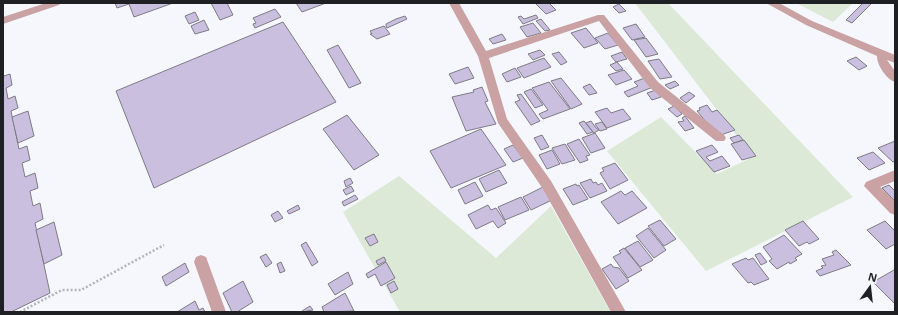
<svg xmlns="http://www.w3.org/2000/svg" width="898" height="315" font-family="'Open Sans',sans-serif">
<style>
.green{fill:#dbe9d6}
.building{fill:#cbbfe0;stroke:#7e7b85}
.lines{fill:none;stroke-linecap:round;stroke-linejoin:round}
.path{stroke:#b3b5bb;stroke-width:2.5;stroke-dasharray:2 2;stroke-linecap:butt}
.minor{fill:#caa2a3;fill-rule:evenodd}
.tertiary{fill:#caa2a3;fill-rule:evenodd}
</style>
<rect width="100%" height="100%" fill="#f5f7fd"/>
<!-- green -->
<g class="green">
<polygon points="635,3 668,3 853,197 706,271 607,151 661,117 717,174 753,157"/>
<polygon points="796,3 853,3 833,22"/>
<polygon points="399,176 496,258 551,206 610,311 400,312 343,212"/>
</g>
<!-- building -->
<g class="building">
<polygon points="115,3 173,3 134,17 129,4 117,8"/>
<polygon points="211,3 227,3 233,15 220,20"/>
<polygon points="296,3 326,3 302,12"/>
<polygon points="535,3 549,3 556,10 546,14"/>
<polygon points="863,3 872,3 852,23 846,20"/>
<polygon points="619,4 626,11 619,13 613,7"/>
<polygon points="275,9 281,17 255,28 253,24 256,23 253,18"/>
<polygon points="195,12 199,20 189,24 185,16"/>
<polygon points="536,15 538,18 523,24 518,17 521,16 524,19"/>
<polygon points="405,16 407,19 387,28 386,26 386,24 396,19"/>
<polygon points="541,19 550,30 545,31 536,21"/>
<polygon points="204,20 209,30 195,34 191,26"/>
<polygon points="283,22 336,102 154,188 116,91"/>
<polygon points="533,23 541,33 527,37 520,27"/>
<polygon points="636,24 645,37 632,40 623,28"/>
<polygon points="384,26 390,34 377,39 370,34 372,34 370,31"/>
<polygon points="586,28 598,43 584,48 571,33"/>
<polygon points="608,33 618,45 605,49 595,38"/>
<polygon points="502,34 506,40 493,44 489,39"/>
<polygon points="646,38 658,54 646,57 634,40"/>
<polygon points="338,45 361,83 349,88 327,50"/>
<polygon points="540,50 545,55 533,60 528,54"/>
<polygon points="559,52 567,62 561,65 552,54"/>
<polygon points="622,52 627,59 616,62 611,56"/>
<polygon points="856,57 867,66 859,70 847,61"/>
<polygon points="544,58 551,67 524,78 517,68"/>
<polygon points="659,59 672,77 660,79 648,61"/>
<polygon points="617,62 623,69 616,71 610,65"/>
<polygon points="468,67 474,78 455,84 449,74"/>
<polygon points="515,68 521,77 507,82 502,74"/>
<polygon points="624,70 632,79 616,85 608,75"/>
<polygon points="3,73 4,76 10,74 12,85 6,88 8,99 15,96 18,108 11,111 19,149 27,146 30,160 22,163 25,177 35,173 38,188 30,191 33,206 40,203 43,219 35,223 50,293 11,312 3,312"/>
<polygon points="561,78 582,104 571,109 551,81"/>
<polygon points="645,78 653,87 628,97 624,92 638,86 634,82"/>
<polygon points="675,81 679,85 670,89 665,85"/>
<polygon points="549,82 570,109 543,119 539,114 548,110 532,88"/>
<polygon points="590,84 597,93 589,95 583,87"/>
<polygon points="482,87 488,101 485,102 496,124 466,131 452,97 474,92 473,90"/>
<polygon points="531,89 543,105 535,108 524,92"/>
<polygon points="656,90 661,97 652,100 647,93"/>
<polygon points="689,92 695,96 686,103 680,98"/>
<polygon points="521,94 531,108 540,121 531,125 515,102 520,100 517,95"/>
<polygon points="707,105 712,112 717,110 735,130 718,136 697,111 700,110 699,108"/>
<polygon points="674,106 682,114 677,117 668,109"/>
<polygon points="607,108 611,113 623,109 631,119 607,128 595,112"/>
<polygon points="28,111 34,136 18,143 12,117"/>
<polygon points="347,115 379,155 354,170 323,129"/>
<polygon points="685,116 694,128 685,131 678,122 684,121 682,118"/>
<polygon points="584,121 593,132 587,134 579,123"/>
<polygon points="591,121 596,128 599,130 594,133 586,123"/>
<polygon points="602,122 607,129 600,131 595,124"/>
<polygon points="481,129 506,165 451,188 430,151"/>
<polygon points="595,133 605,148 591,153 582,138"/>
<polygon points="542,135 549,147 541,150 534,138"/>
<polygon points="739,135 743,140 734,143 730,138"/>
<polygon points="579,139 590,155 586,156 588,160 580,163 567,144"/>
<polygon points="744,140 756,156 742,160 731,144"/>
<polygon points="895,141 895,161 893,162 878,148"/>
<polygon points="565,144 575,160 562,164 552,148"/>
<polygon points="513,145 523,158 513,162 504,149"/>
<polygon points="712,145 718,152 706,157 710,161 722,156 730,166 714,172 696,151"/>
<polygon points="552,150 560,164 547,169 539,155"/>
<polygon points="873,152 885,163 869,170 857,158"/>
<polygon points="615,163 628,180 610,189 600,173 604,171 602,168"/>
<polygon points="499,170 507,183 486,192 479,179"/>
<polygon points="350,178 353,183 346,187 344,181"/>
<polygon points="591,179 593,183 596,182 598,185 602,183 607,191 590,198 580,183"/>
<polygon points="475,182 483,196 465,204 458,190"/>
<polygon points="576,184 577,186 579,185 588,199 573,205 563,189"/>
<polygon points="889,185 895,191 895,201 882,188"/>
<polygon points="351,186 354,191 346,195 343,190"/>
<polygon points="545,186 554,199 531,210 523,197"/>
<polygon points="621,191 625,195 632,191 647,208 618,224 601,202"/>
<polygon points="355,195 358,199 344,206 342,202"/>
<polygon points="521,197 529,210 505,220 498,207"/>
<polygon points="298,205 300,209 289,214 287,211"/>
<polygon points="488,205 491,210 496,208 506,223 498,228 493,221 476,229 468,215"/>
<polygon points="278,211 283,218 275,222 271,215"/>
<polygon points="660,220 676,239 664,246 648,226"/>
<polygon points="803,221 819,239 809,244 807,242 799,246 785,230"/>
<polygon points="885,221 895,231 895,244 886,249 867,230"/>
<polygon points="54,222 62,255 44,264 36,230"/>
<polygon points="648,228 666,250 654,258 636,236"/>
<polygon points="374,234 378,242 370,246 365,238"/>
<polygon points="784,235 802,254 795,258 797,260 790,264 789,262 777,269 769,261 772,259 763,247"/>
<polygon points="638,241 653,260 640,267 625,248"/>
<polygon points="306,242 318,262 312,266 301,245"/>
<polygon points="624,248 642,270 628,278 613,257 621,253 619,251"/>
<polygon points="836,250 851,265 820,276 816,271 823,268 821,266 826,265 822,259 834,255 832,252"/>
<polygon points="760,253 767,262 761,265 755,255"/>
<polygon points="266,254 272,263 266,267 260,257"/>
<polygon points="384,257 386,261 378,265 376,261"/>
<polygon points="746,258 748,260 753,258 769,279 754,285 751,282 748,283 732,264"/>
<polygon points="281,262 285,271 280,273 277,264"/>
<polygon points="386,262 395,278 381,286 375,274 368,278 366,274"/>
<polygon points="185,263 189,272 166,286 162,277"/>
<polygon points="611,264 613,267 619,268 629,281 616,289 602,269"/>
<polygon points="894,270 895,271 895,304 873,282"/>
<polygon points="348,272 353,284 335,295 328,284"/>
<polygon points="243,281 253,302 237,312 232,312 223,293"/>
<polygon points="394,281 398,289 391,293 387,285"/>
<polygon points="345,293 354,311 324,312 322,307"/>
<polygon points="195,301 199,310 203,308 205,312 177,312"/>
<polygon points="310,306 313,310 302,312 302,311"/>
</g>
<g class="lines">
<!-- path -->
<polyline class="path" points="20,312 62,290 81,290 164,245"/>
<!-- minor -->
<g class="minor">
<polygon points="449,3 459,3 486,51 598,15 604,15 658,82 724,135 726,138 724,141 716,141 650,88 599,21 489,58 507,119 551,181 626,312 611,312 543,189 498,123 478,56"/>
<path d="M766,3h13l33,18 83,34v8l-8,-3 8,11v11c-9,-3 -18,-17 -18,-26l-71,-31z"/>
<polygon points="895,170 895,181 880,187 895,201 895,215 890,213 864,186 866,182"/>
<polygon points="201,255 206,257 226,312 212,312 194,262 196,257"/>
</g>
<!-- tertiary -->
<polygon class="tertiary" points="46,3 61,3 59,5 3,24 3,17"/>
</g>
<!-- border -->
<rect width="898" height="315" fill="none" stroke="#1f2024" stroke-width="8"/>
<!-- north arrow -->
<g transform="translate(870 287) rotate(15)" stroke="#f5f7fd" stroke-width="3" paint-order="stroke">
<path d="M0-3L7 15L0 10L-7 15Z" fill="#1f2024"/>
<text y="-6" font-size="11" font-weight="bold" text-anchor="middle" fill="#1f2024">N</text>
</g>
</svg>
